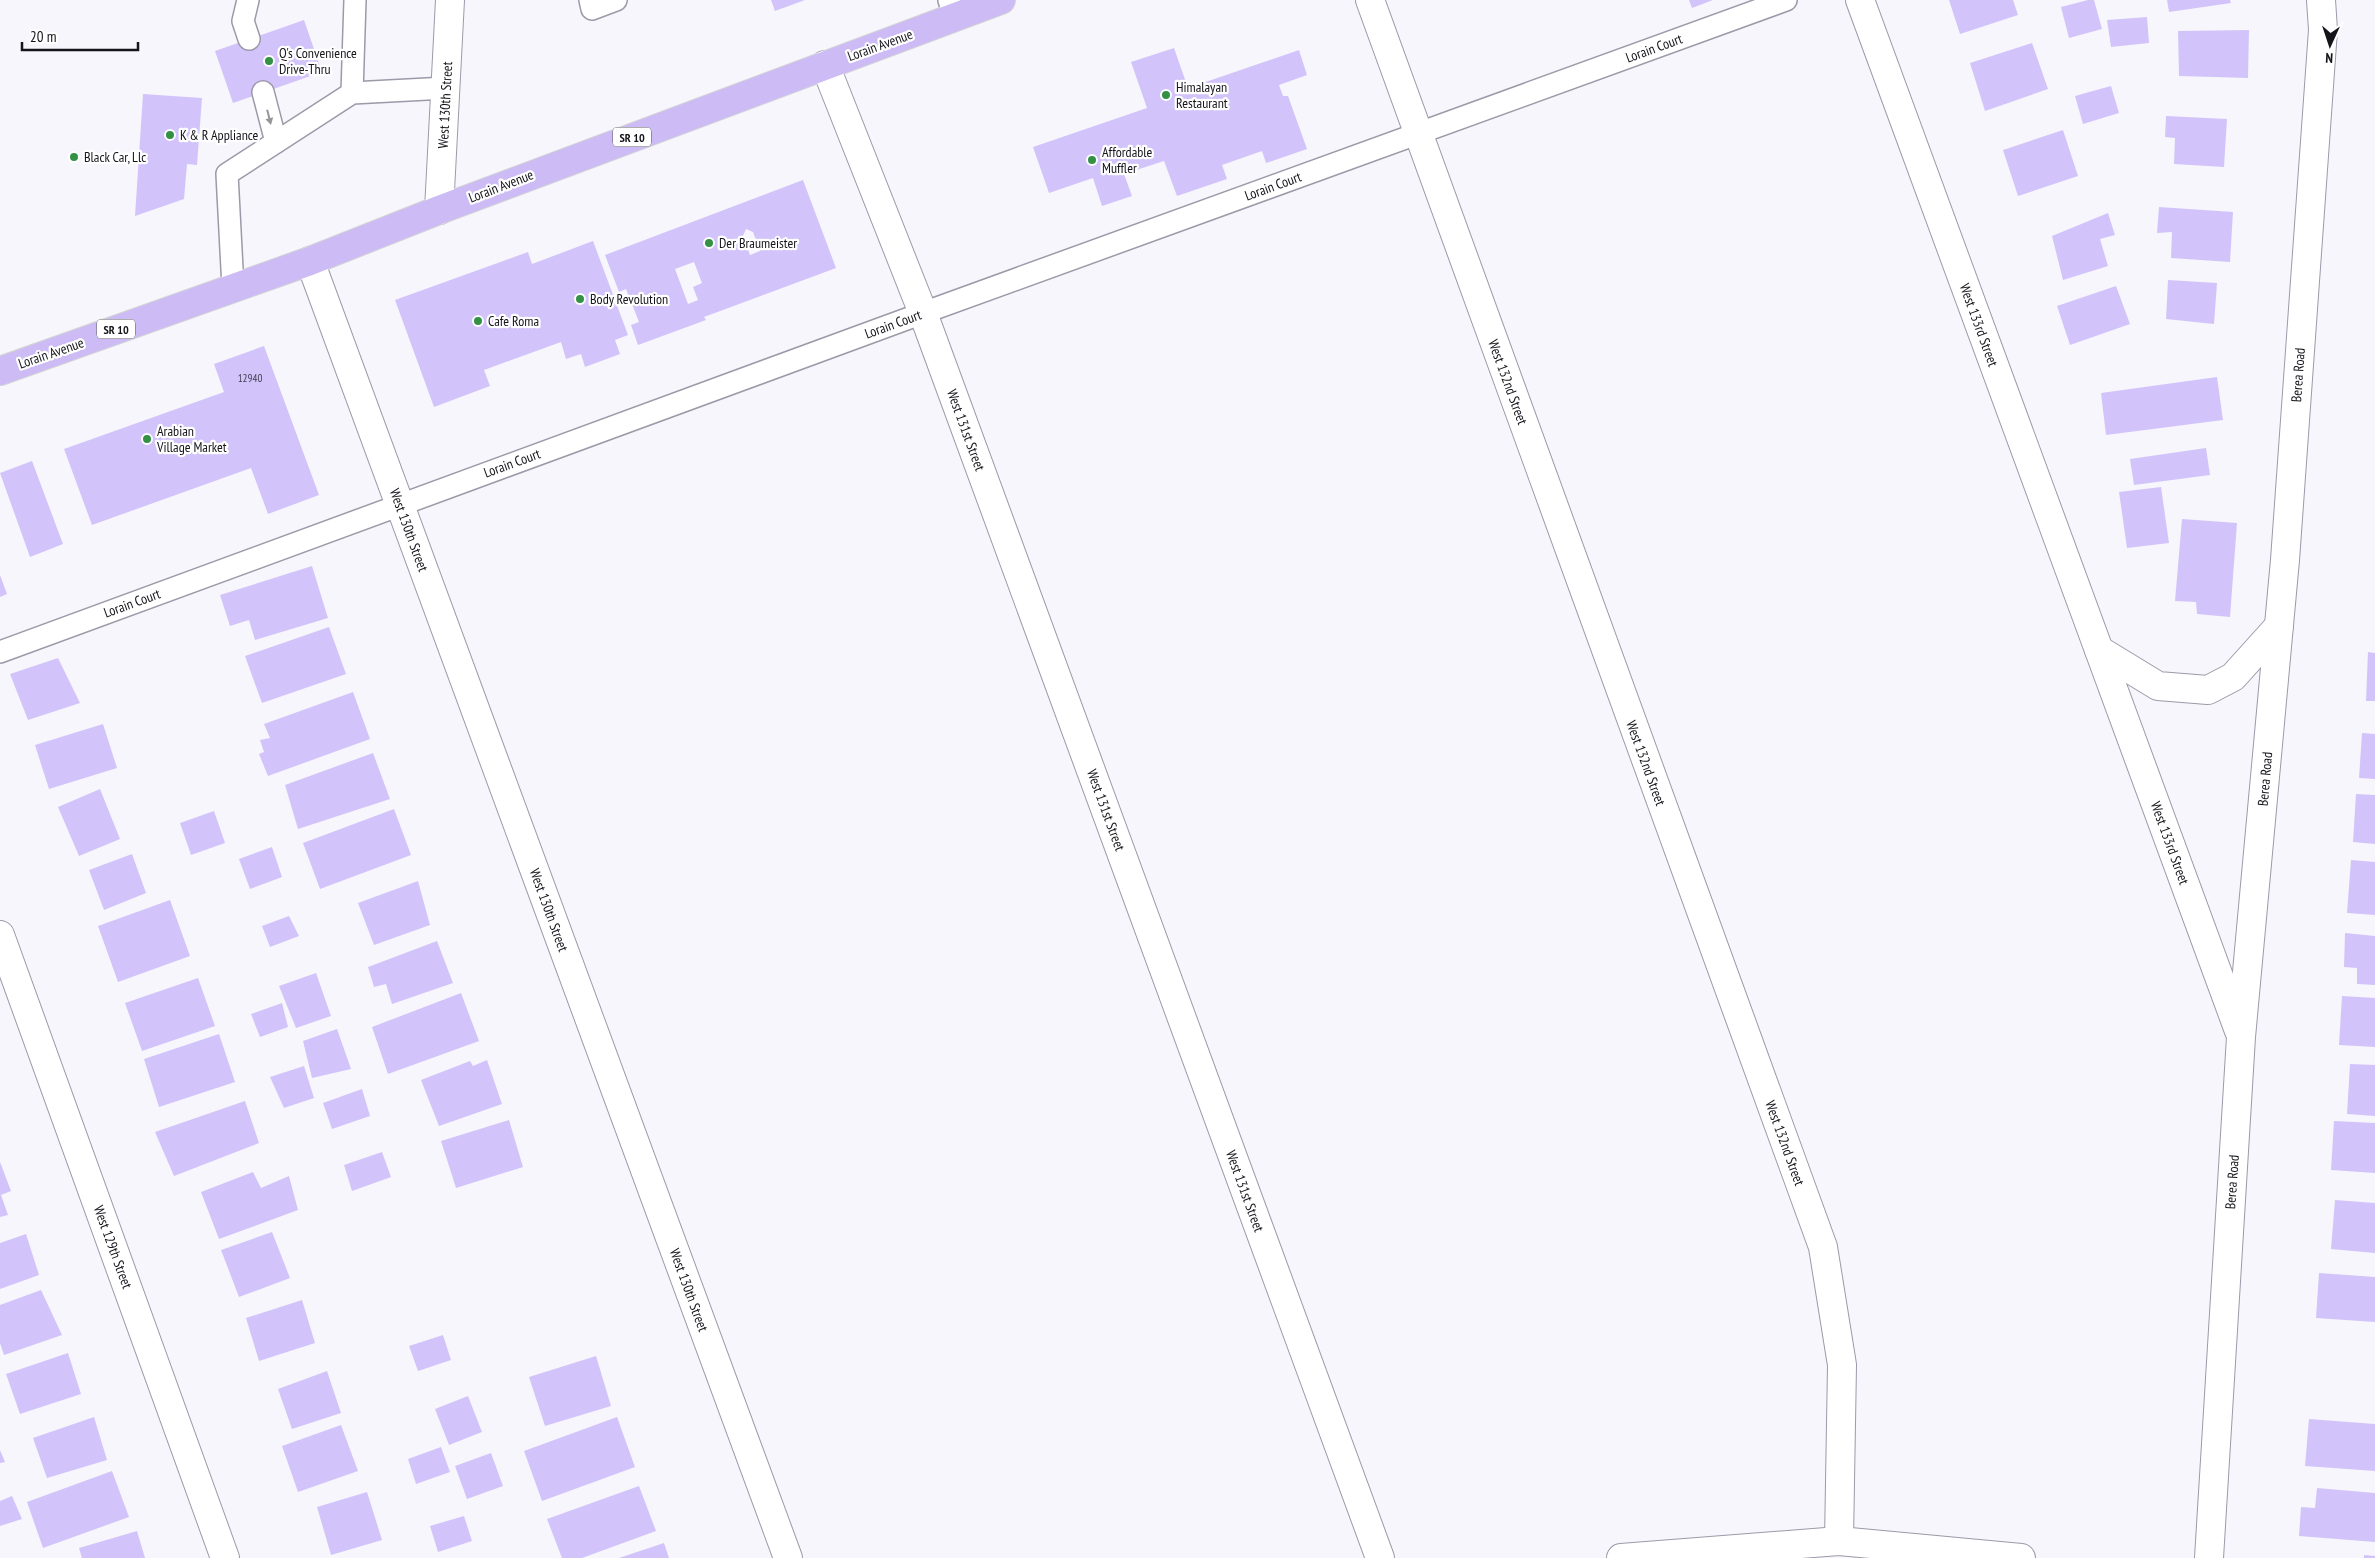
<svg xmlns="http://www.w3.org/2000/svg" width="2375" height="1558" font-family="'PT Sans Narrow',sans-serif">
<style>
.building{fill:#d2c4fa;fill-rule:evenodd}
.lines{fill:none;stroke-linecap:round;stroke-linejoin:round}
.service-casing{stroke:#9d99a9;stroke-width:24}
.minor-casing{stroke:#9d99a9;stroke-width:30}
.secondary-casing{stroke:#9d99a9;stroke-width:30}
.primary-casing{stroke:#d5d5d6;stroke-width:30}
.service{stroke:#fff;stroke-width:21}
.minor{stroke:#fff;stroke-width:28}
.secondary{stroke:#fff;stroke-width:28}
.primary{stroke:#cdbbf5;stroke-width:28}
.oneway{fill:#969598}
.poi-dot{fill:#329144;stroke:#fff;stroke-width:2}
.labels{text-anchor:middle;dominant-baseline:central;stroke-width:4.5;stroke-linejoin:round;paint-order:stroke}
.number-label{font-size:11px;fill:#444052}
.shield{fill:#fff;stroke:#5b5a5f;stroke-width:1}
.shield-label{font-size:12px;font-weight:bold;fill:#15141a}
.street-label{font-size:14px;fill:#15141a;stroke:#fff}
.poi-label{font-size:14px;fill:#15141a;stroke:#fff;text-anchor:start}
</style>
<rect width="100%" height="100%" fill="#f7f6fc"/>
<!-- building -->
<g class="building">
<polygon points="771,0 805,0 775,11"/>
<polygon points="1689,0 1713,0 1692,8"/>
<polygon points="1949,0 2013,0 2018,15 1960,34"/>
<polygon points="2088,0 2094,0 2102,29 2069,38 2061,7"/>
<polygon points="2167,0 2230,0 2231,3 2169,12"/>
<polygon points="2147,17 2149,43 2111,47 2107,20"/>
<polygon points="304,20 322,72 233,103 215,51"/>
<polygon points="2249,30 2248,78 2179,76 2178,31"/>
<polygon points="2032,43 2048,89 1985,111 1970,63"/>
<polygon points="1174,48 1188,88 1299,50 1307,75 1279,85 1283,96 1288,96 1307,149 1266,163 1262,151 1222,165 1227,179 1177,196 1164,161 1124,174 1132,196 1102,206 1093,178 1049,193 1033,147 1147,108 1131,62"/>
<polygon points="2111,86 2119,113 2083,124 2075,96"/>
<polygon points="143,94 202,98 197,165 187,164 184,199 135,216"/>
<polygon points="2166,116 2227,119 2224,167 2174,164 2175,138 2165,137"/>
<polygon points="2063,130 2078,176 2018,196 2003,150"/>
<path d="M803,180l33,88 -132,49 2,3 -68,25 -7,-20 8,-3 -13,-33 -7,3 -14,-37zM746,229l7,3 7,19 -10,4 -7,-19zM694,262l8,21 -9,4 5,13 -10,4 -13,-35z"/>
<polygon points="2159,207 2233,212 2230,262 2171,258 2172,232 2157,233"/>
<polygon points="2108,213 2115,235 2100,239 2108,266 2063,280 2052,236"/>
<polygon points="593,241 628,335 615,340 620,354 585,367 581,354 566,359 561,342 484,370 490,386 434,407 395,300 528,252 532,264"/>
<polygon points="2168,280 2217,283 2214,324 2166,319"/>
<polygon points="2116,286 2130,324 2070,345 2057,306"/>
<polygon points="264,346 319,495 268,514 251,468 92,525 64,449 224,392 214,364"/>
<polygon points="2217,377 2223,420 2106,435 2101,393"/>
<polygon points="2206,448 2210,475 2134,485 2130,459"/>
<polygon points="32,461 63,544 30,557 0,473"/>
<polygon points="2161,487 2169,543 2127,548 2119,492"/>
<polygon points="2182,519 2237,523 2230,617 2197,614 2196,602 2175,601"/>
<polygon points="312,566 328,618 255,640 249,620 230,626 220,595"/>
<polygon points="0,575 7,594 0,597"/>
<polygon points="329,627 346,674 262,703 245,656"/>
<polygon points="2368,652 2375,653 2375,701 2366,701"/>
<polygon points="58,658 80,703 28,720 10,674"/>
<polygon points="353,692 370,739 268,776 259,754 264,752 260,740 270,738 264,724"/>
<polygon points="103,724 117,768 49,789 35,745"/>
<polygon points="2362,733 2375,734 2375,779 2359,778"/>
<polygon points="373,753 390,799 298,829 285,785"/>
<polygon points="100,789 120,839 79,856 58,807"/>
<polygon points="2356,794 2375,795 2375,844 2353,842"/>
<polygon points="394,809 411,855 320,889 303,843"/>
<polygon points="214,811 225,843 191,855 180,823"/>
<polygon points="272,847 282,877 250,889 239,859"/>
<polygon points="132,854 146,893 104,910 89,870"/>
<polygon points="2351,860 2375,862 2375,915 2347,913"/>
<polygon points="418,881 430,925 374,945 358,903"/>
<polygon points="170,900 190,956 118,982 98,926"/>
<polygon points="289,916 299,936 270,947 262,926"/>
<polygon points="2345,933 2375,936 2375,985 2357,984 2357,968 2344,967"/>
<polygon points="437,941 453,983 392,1004 386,984 374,987 368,967"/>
<polygon points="316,973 331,1016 296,1028 279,986"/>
<polygon points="198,978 215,1026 142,1051 125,1003"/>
<polygon points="461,993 479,1041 388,1074 372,1027"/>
<polygon points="2342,996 2375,998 2375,1047 2339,1045"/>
<polygon points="282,1003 288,1027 260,1037 251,1014"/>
<polygon points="337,1029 351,1069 312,1078 303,1041"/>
<polygon points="219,1034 235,1082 159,1107 144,1059"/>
<polygon points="487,1060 502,1104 439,1126 421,1080 470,1061 473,1066"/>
<polygon points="2350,1064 2375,1065 2375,1116 2347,1114"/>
<polygon points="304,1066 314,1098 284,1108 270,1077"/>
<polygon points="362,1089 370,1116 332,1129 323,1103"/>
<polygon points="245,1101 259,1143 174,1176 155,1132"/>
<polygon points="509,1120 523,1167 456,1188 441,1141"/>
<polygon points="2334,1121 2375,1123 2375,1173 2331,1170"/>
<polygon points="382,1152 391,1177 352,1191 344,1165"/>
<polygon points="0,1162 11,1191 1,1195 8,1215 0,1217"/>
<polygon points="253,1172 261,1188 289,1176 298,1210 219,1239 201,1192"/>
<polygon points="2335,1200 2375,1203 2375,1253 2331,1249"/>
<polygon points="272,1232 290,1278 239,1297 221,1250"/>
<polygon points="26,1234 39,1275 0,1289 0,1243"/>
<polygon points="2319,1273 2375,1277 2375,1322 2316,1318"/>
<polygon points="41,1290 62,1335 4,1355 0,1343 0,1305"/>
<polygon points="302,1300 315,1343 259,1361 246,1318"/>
<polygon points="443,1335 451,1360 418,1371 409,1346"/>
<polygon points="68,1353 81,1394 20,1414 6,1374"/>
<polygon points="596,1356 611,1406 545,1426 529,1377"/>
<polygon points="327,1371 341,1413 292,1429 278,1389"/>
<polygon points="468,1396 482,1432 449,1445 435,1409"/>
<polygon points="94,1417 107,1460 47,1478 33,1438"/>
<polygon points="617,1417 635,1467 542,1501 524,1451"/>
<polygon points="2309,1419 2375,1424 2375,1471 2305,1466"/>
<polygon points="341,1425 358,1471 298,1492 282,1446"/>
<polygon points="441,1447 450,1472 416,1484 408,1459"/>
<polygon points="0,1450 5,1462 0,1463"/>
<polygon points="491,1453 503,1486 467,1499 455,1466"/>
<polygon points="112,1471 129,1517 43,1548 27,1502"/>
<polygon points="639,1486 656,1531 582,1558 562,1558 547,1519"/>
<polygon points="2317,1488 2375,1493 2375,1542 2299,1536 2301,1507 2315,1508"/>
<polygon points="367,1492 382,1540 331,1555 317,1507"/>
<polygon points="12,1496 22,1519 0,1526 0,1501"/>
<polygon points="464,1516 472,1541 438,1552 430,1526"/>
<polygon points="137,1531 145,1558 82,1558 79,1548"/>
<polygon points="664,1543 669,1558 619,1558"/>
<polygon points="2364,1555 2375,1556 2375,1558 2364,1558"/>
</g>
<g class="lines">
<!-- service casing -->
<g class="service-casing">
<g id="service">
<polyline points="248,0 243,21 249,39"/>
<polyline points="590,0 592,9 616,0"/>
<polyline points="949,0 954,17"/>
<polyline points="263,92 276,142"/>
<polyline points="352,93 355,0"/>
<polyline points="233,288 227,174 352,93 446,88"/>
<polyline points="0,652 923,313 1786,0"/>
</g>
</g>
<!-- minor casing -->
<g class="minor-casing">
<g id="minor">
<polyline points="1370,0 1823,1247 1842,1365 1839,1541"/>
<polyline points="1860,0 2239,1031"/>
<polyline points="825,65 923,313 1380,1558"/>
<polyline points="310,261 788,1558"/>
<polyline points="2099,650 2158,686 2208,690 2233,677 2279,626"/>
<polyline points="0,935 225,1558"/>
<polyline points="1621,1558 1839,1541 2021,1558"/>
<polyline points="2209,1558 2241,1037 2285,560 2323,30 2321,0"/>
</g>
</g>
<!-- secondary casing -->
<g class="secondary-casing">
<polyline id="secondary" points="439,210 450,0"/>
</g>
<!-- primary casing -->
<g class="primary-casing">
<polyline id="primary" points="0,371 310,261 439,210 1001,0"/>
</g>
<!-- service -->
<use href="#service" class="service"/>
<!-- minor -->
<use href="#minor" class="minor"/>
<!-- secondary -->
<use href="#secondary" class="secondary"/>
<!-- primary -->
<use href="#primary" class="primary"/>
</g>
<!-- one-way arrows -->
<defs><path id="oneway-solid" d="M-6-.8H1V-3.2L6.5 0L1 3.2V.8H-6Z" transform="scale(1.25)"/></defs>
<use class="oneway" href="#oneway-solid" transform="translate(269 117) rotate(76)"/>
<!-- markers -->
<g class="poi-dot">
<circle cx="269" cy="61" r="5"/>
<circle cx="1166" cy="95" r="5"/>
<circle cx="170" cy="135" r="5"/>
<circle cx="74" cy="157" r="5"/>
<circle cx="1092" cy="160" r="5"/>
<circle cx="709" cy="243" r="5"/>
<circle cx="580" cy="299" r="5"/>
<circle cx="478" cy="321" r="5"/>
<circle cx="147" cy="439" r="5"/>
</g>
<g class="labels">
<!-- number labels -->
<g class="number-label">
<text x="250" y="378">12940</text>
</g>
<!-- shield labels -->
<g class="shield">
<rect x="613" y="127.5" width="38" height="19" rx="4"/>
<rect x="97" y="319.5" width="38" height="19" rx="4"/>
</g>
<g class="shield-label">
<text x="632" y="137">SR 10</text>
<text x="116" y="329">SR 10</text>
</g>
<!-- street labels -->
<g class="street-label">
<text transform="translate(880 45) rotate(-20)">Lorain Avenue</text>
<text transform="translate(1654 48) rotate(-20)">Lorain Court</text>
<text transform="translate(445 105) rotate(-87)">West 130th Street</text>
<text transform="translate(501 186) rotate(-21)">Lorain Avenue</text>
<text transform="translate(1273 186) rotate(-20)">Lorain Court</text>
<text transform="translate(893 324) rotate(-20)">Lorain Court</text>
<text transform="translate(1979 325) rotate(70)">West 133rd Street</text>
<text transform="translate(51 353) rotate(-19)">Lorain Avenue</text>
<text transform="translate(2298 375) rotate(-86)">Berea Road</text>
<text transform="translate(1508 382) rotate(70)">West 132nd Street</text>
<text transform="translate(966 430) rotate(70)">West 131st Street</text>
<text transform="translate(512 463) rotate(-20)">Lorain Court</text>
<text transform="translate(409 530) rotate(70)">West 130th Street</text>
<text transform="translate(132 603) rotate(-20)">Lorain Court</text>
<text transform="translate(1646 763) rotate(70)">West 132nd Street</text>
<text transform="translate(2265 779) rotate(-85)">Berea Road</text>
<text transform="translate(1106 810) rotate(70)">West 131st Street</text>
<text transform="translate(2170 843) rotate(70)">West 133rd Street</text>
<text transform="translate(549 910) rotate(70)">West 130th Street</text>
<text transform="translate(1785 1143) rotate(70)">West 132nd Street</text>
<text transform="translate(2232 1182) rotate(-86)">Berea Road</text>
<text transform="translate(1245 1191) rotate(70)">West 131st Street</text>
<text transform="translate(113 1247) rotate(70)">West 129th Street</text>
<text transform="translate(689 1290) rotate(70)">West 130th Street</text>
</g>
<!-- poi labels -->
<g class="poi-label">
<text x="279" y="53">Q's Convenience<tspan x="279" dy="16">Drive-Thru</tspan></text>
<text x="1176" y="87">Himalayan<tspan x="1176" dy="16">Restaurant</tspan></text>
<text x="180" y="135">K &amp; R Appliance</text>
<text x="1102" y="152">Affordable<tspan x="1102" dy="16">Muffler</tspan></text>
<text x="84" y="157">Black Car, Llc</text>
<text x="719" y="243">Der Braumeister</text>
<text x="590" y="299">Body Revolution</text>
<text x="488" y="321">Cafe Roma</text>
<text x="157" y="431">Arabian<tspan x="157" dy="16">Village Market</tspan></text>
</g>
</g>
<!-- north arrow -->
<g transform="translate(2330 45) rotate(183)" stroke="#ffffff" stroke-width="4" paint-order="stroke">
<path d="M0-4L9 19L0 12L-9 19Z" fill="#15141a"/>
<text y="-8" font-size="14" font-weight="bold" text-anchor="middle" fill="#15141a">N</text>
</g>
<!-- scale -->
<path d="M22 42v8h116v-8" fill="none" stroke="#15141a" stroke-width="2.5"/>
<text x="30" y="42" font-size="15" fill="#15141a" stroke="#ffffff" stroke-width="4" paint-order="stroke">20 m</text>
</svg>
